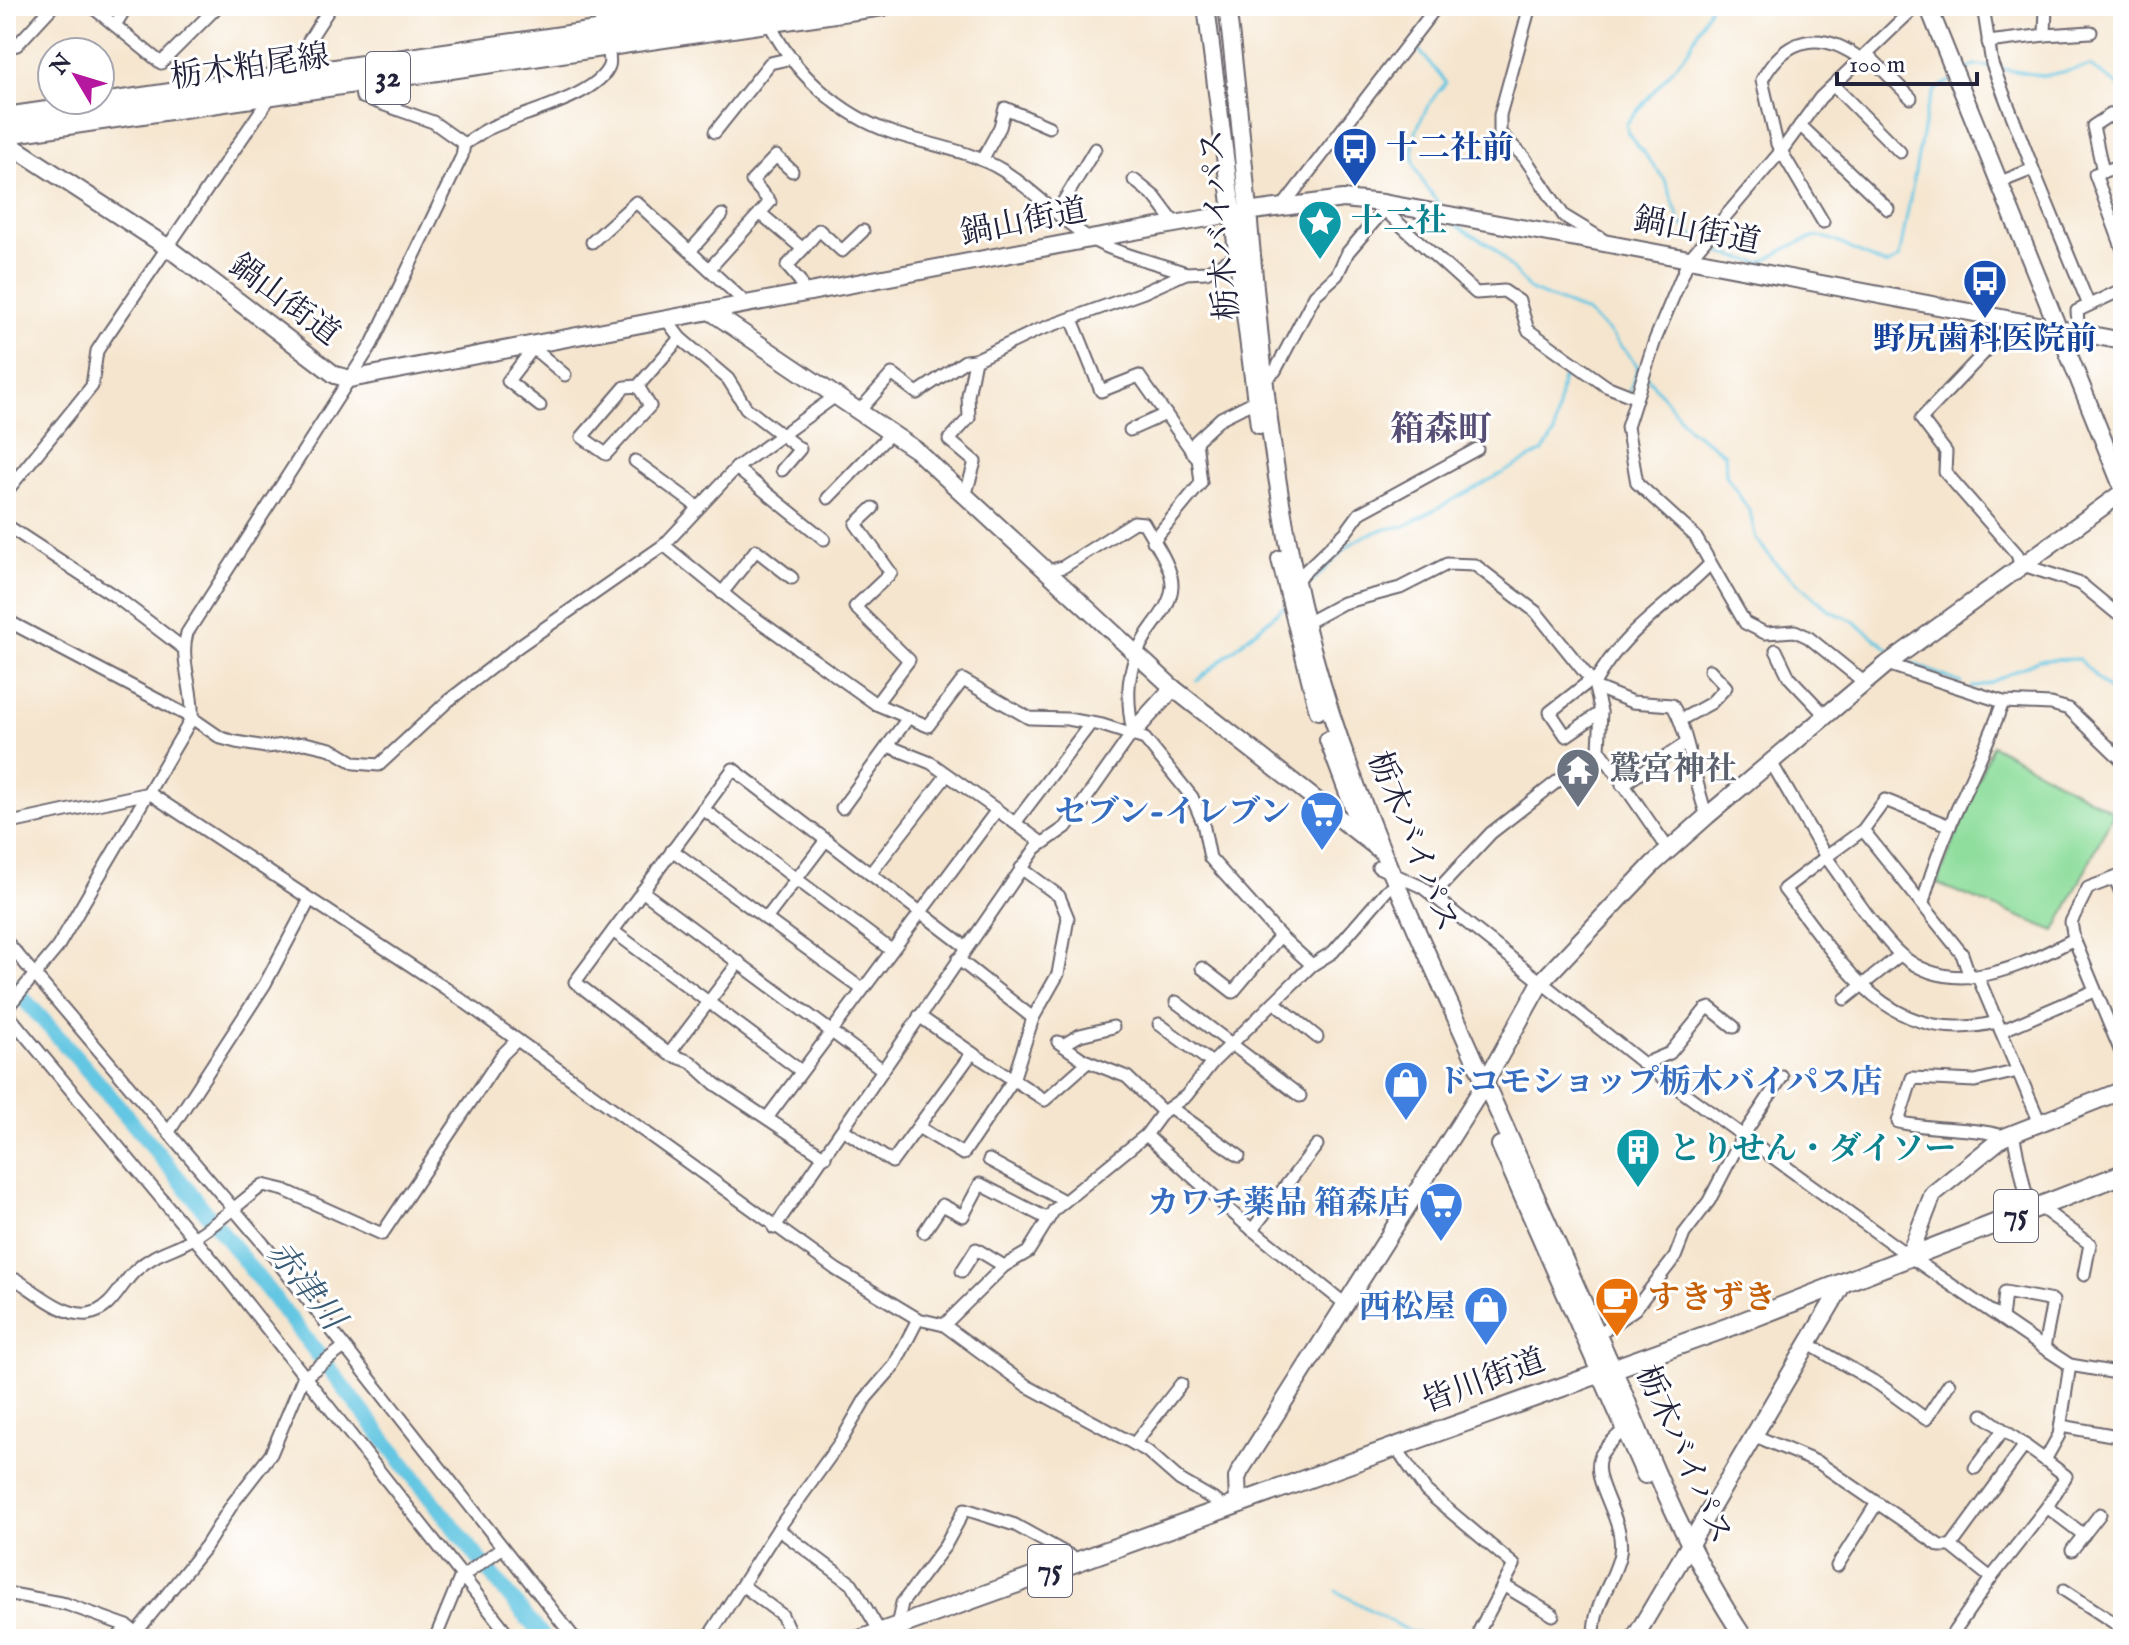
<svg xmlns="http://www.w3.org/2000/svg" width="2129" height="1645" font-family="'IM FELL English','Noto Serif JP',serif">
<style>
.pitch{fill:#8fde9d;stroke:#58806c;stroke-width:2}
.lines{fill:none;stroke-linecap:round;stroke-linejoin:round}
.stream{stroke:#64c6e2;stroke-width:3}
.river{stroke:#64c6e2;stroke-width:16}
.street-casing{stroke:#6c666e;stroke-width:15}
.secondary-casing{stroke:#6c666e;stroke-width:20}
.primary-casing{stroke:#6c666e;stroke-width:22}
.street{stroke:#fff;stroke-width:11}
.secondary{stroke:#fff;stroke-width:16}
.primary{stroke:#fff;stroke-width:18}
.labels{text-anchor:middle;dominant-baseline:central;stroke-width:6;stroke-linejoin:round;paint-order:stroke}
.shield{fill:#fff;stroke:#646476;stroke-width:2}
.shield-label{font-size:30px;font-weight:bold;fill:#22223b}
.street-label{font-size:32px;fill:#22223b;stroke:#fff}
.transit-label{font-size:32px;font-weight:bold;fill:#164399;stroke:#fff;text-anchor:start}
.culture-label{font-size:32px;font-weight:bold;fill:#0d838f;stroke:#fff;text-anchor:start}
.worship-label{font-size:32px;font-weight:bold;fill:#5b616d;stroke:#fff;text-anchor:start}
.shop-label{font-size:32px;font-weight:bold;fill:#366cbe;stroke:#fff;text-anchor:end}
.food-label{font-size:32px;font-weight:bold;fill:#c56008;stroke:#fff;text-anchor:start}
.neighbourhood-label{font-size:34px;font-weight:bold;fill:#574e76;stroke:#fff}
.water-label{font-size:34px;font-style:italic;fill:#395b75;stroke:#fff}
</style>
<rect width="100%" height="100%" fill="#fff"/>
<filter id="ink" filterUnits="userSpaceOnUse"><feTurbulence type="fractalNoise" baseFrequency=".0125" numOctaves="2"/><feDisplacementMap in="SourceGraphic" scale="16" xChannelSelector="R" yChannelSelector="G"/><feConvolveMatrix kernelMatrix="1 2 1 2 8 2 1 2 1" color-interpolation-filters="sRGB"/></filter>
<filter id="wash" filterUnits="userSpaceOnUse"><feTurbulence type="fractalNoise" baseFrequency=".006" numOctaves="4" result="noise"/><feDisplacementMap in="SourceGraphic" scale="32" xChannelSelector="R" yChannelSelector="G"/><feGaussianBlur stdDeviation="1.8" result="paint"/><feColorMatrix in="noise" values="0 0 0 0 0 0 0 0 0 0 0 0 0 0 0 0 0 1.4 0 .05"/><feComposite in="paint" operator="in"/></filter>
<g filter="url(#wash)">
<rect width="100%" height="100%" fill="#f5e5ce"/>
<!-- pitch -->
<polygon class="pitch" points="1992,745 2114,812 2055,931 1937,884"/>
<g class="lines">
<!-- stream -->
<g class="stream">
<path d="M1414,44l32,39c-18,18 -38,53 -32,80 4,16 18,30 27,44"/>
<polyline points="1996,68 2044,76 2090,66 2123,89"/>
<polyline points="1963,72 1974,65 1989,67"/>
<polyline points="1452,223 1493,247 1530,290 1586,312 1609,332 1641,370"/>
<polyline points="1700,243 1680,221 1665,180 1628,133 1626,124 1688,51 1710,6"/>
<path d="M1705,249l55,14c19,-9 49,-32 70,-24 19,7 36,19 57,26l12,-7 28,-150 8,-18 15,-9"/>
<polyline points="1646,375 1689,429 1725,454 1726,475 1750,512 1756,539 1776,564 1830,611 1852,620 1892,652"/>
<polyline points="1629,392 1638,367"/>
<path d="M1303,590c42,-36 42,-57 102,-64l138,-75 11,-16 8,-54 4,-7 60,25"/>
<polyline points="1901,659 1961,683"/>
<polyline points="1197,681 1285,606"/>
<polyline points="1972,687 1987,684 2039,660 2079,659 2108,689 2123,696"/>
<polyline points="1336,1591 1408,1631 1446,1639"/>
</g>
<!-- river -->
<path class="river" d="M6,980c195,207 356,442 539,659"/>
</g>
</g>
<g filter="url(#ink)">
<g class="lines">
<!-- street casing -->
<g class="street-casing">
<g id="street">
<polyline points="91,6 161,63 218,6"/>
<polyline points="1530,6 1500,115 1500,133 1524,157 1564,216 1602,239"/>
<polyline points="1983,6 1992,64 2033,169 1998,183"/>
<path d="M769,22c24,51 71,93 124,111 36,12 76,17 109,37 31,19 56,48 87,68 24,15 69,25 97,35"/>
<polyline points="115,25 127,6"/>
<polyline points="2045,35 2091,32"/>
<polyline points="1988,42 2045,35 2046,6"/>
<polyline points="6,47 17,45 53,6"/>
<polyline points="1868,55 1911,98"/>
<polyline points="286,76 331,6"/>
<polyline points="359,82 362,97 433,122 464,144"/>
<polyline points="1834,86 1900,152"/>
<polyline points="1800,125 1888,209"/>
<polyline points="715,132 770,63 792,58"/>
<polyline points="982,160 1000,127 1005,108 1049,127"/>
<polyline points="2123,165 2095,174 2123,250"/>
<polyline points="2033,169 2088,303"/>
<polyline points="2103,172 2093,126 2110,115 2123,126"/>
<polyline points="1134,180 1155,197 1176,225"/>
<polyline points="1383,203 1384,210 1476,293 1504,291 1519,301 1528,330 1606,386 1634,397"/>
<polyline points="1283,206 1437,6"/>
<polyline points="1057,212 1095,149"/>
<polyline points="760,213 803,249 819,230 842,251 863,231"/>
<path d="M1823,222l-46,-78 -15,-64c25,-45 60,-50 100,-20"/>
<polyline points="592,242 636,202 747,304"/>
<polyline points="803,249 787,266 800,281 803,293"/>
<polyline points="690,251 722,215"/>
<polyline points="709,269 770,202 752,181 776,156 792,171"/>
<polyline points="1072,319 1101,391 1139,376 1196,457"/>
<polyline points="2024,323 2002,334 1921,419 1946,452 1945,472 2017,554 2020,564 2081,584 2115,612 2123,614"/>
<polyline points="2079,333 2077,311 2123,289"/>
<polyline points="680,338 728,379 746,408 800,449 782,470"/>
<polyline points="537,343 508,381 540,406"/>
<polyline points="533,348 565,375"/>
<polyline points="1264,381 1275,371 1315,295 1337,275 1348,252 1384,210"/>
<polyline points="638,386 650,406 606,454 582,437 625,387 638,386 680,338 666,319"/>
<polyline points="860,410 892,374 917,393 965,361 975,360"/>
<polyline points="1130,430 1166,414"/>
<polyline points="635,461 698,507"/>
<polyline points="736,468 824,539"/>
<polyline points="6,492 92,386 97,351 106,337 273,93"/>
<polyline points="966,493 975,462 949,440 969,418 968,396 975,360 1036,331 1144,292 1186,273 1206,272 1235,257"/>
<polyline points="828,498 891,433"/>
<polyline points="873,508 856,524 891,573 855,607 909,660 876,704"/>
<polyline points="6,525 116,597 183,648"/>
<polyline points="1153,541 1201,483 1196,441 1221,418 1255,401"/>
<polyline points="664,545 741,608 876,704 928,726 963,680 1029,718 1067,719 1102,725 1145,739 1192,797 1203,823 1210,858 1280,936 1312,965"/>
<polyline points="1296,580 1346,532 1360,513 1477,449"/>
<polyline points="722,593 756,550 792,578"/>
<polyline points="6,620 192,718 221,738 236,742 266,747 305,743 331,749 355,763 379,765 448,701 519,646 664,545 736,468 837,395"/>
<polyline points="1306,623 1343,603 1400,588 1447,564 1475,565 1536,612 1594,684"/>
<polyline points="1776,650 1789,677 1826,716"/>
<polyline points="1887,664 2003,702 2051,704 2069,709 2123,761"/>
<polyline points="1591,680 1550,712 1566,736 1601,712"/>
<polyline points="1865,683 1808,637 1795,631 1765,633 1745,623 1695,536 1637,483 1627,427 1655,340 1689,259 1782,150 1820,98 1916,6"/>
<path d="M1597,688l35,14 40,3c15,21 23,80 35,111"/>
<polyline points="1682,719 1711,703 1726,687 1710,670"/>
<polyline points="888,746 931,763 997,810"/>
<polyline points="1771,762 1826,857 1863,830 1885,800 1950,826"/>
<polyline points="1622,785 1685,744"/>
<polyline points="842,808 908,718"/>
<polyline points="703,809 891,950"/>
<polyline points="1015,823 1091,723"/>
<polyline points="6,824 149,793 445,988 837,1270 918,1319 944,1325 1027,1386 1147,1451 1180,1480 1218,1502 1219,1509"/>
<polyline points="1863,830 1962,954 1970,977"/>
<polyline points="672,850 862,989"/>
<path d="M1669,850l-70,-101 2,-37 -7,-28c29,-54 74,-77 115,-119"/>
<polyline points="1378,867 1422,887 1644,1064 1909,1256 2044,1348 2070,1365 2123,1374"/>
<polyline points="870,874 947,775"/>
<polyline points="2115,878 2123,898"/>
<polyline points="642,891 883,1070"/>
<polyline points="1432,896 1491,833 1599,749"/>
<path d="M1923,903c17,-70 56,-133 80,-201"/>
<polyline points="766,919 826,840"/>
<polyline points="613,931 801,1071"/>
<polyline points="2074,939 2071,922 2088,888 2123,875"/>
<polyline points="6,941 266,1247 575,1639"/>
<polyline points="958,959 1033,1018"/>
<polyline points="1202,968 1233,992 1280,936"/>
<polyline points="1978,977 2040,1123"/>
<polyline points="1845,999 1900,955"/>
<polyline points="1176,1002 1300,1096"/>
<polyline points="1274,1002 1317,1037"/>
<path d="M6,1009l51,-61 135,-230c2,-29 -13,-58 -5,-85l185,-289 90,-188 2,-12c9,-5 17,-12 26,-16 29,-14 107,-31 119,-62 4,-10 -10,-47 -12,-60"/>
<polyline points="6,1012 215,1263 512,1639"/>
<path d="M1997,1022c-109,27 -155,-59 -213,-133l42,-32c19,25 53,79 75,98 53,45 122,11 173,-16l49,118"/>
<polyline points="1159,1024 1212,1063"/>
<polyline points="2001,1031 2094,991"/>
<polyline points="1058,1042 1084,1060 1127,1077 1163,1112"/>
<polyline points="1063,1045 1080,1035 1113,1027"/>
<polyline points="972,1053 1045,1100 1088,1062"/>
<polyline points="669,1054 739,962"/>
<polyline points="1644,1064 1670,1053 1705,1010 1710,1008 1734,1027"/>
<polyline points="1171,1108 1239,1156"/>
<polyline points="767,1118 997,810 1042,843"/>
<polyline points="918,1127 963,1154 1013,1080 1033,1018 1058,974 1068,918 1059,896 1021,868"/>
<polyline points="170,1130 265,984 309,901"/>
<polyline points="844,1130 892,1162 972,1053 919,1016"/>
<polyline points="2013,1134 2025,1190 2036,1209"/>
<polyline points="1146,1135 1244,1223 1344,1303"/>
<path d="M2006,1137c-36,-11 -70,-6 -108,-15l14,-44 63,3 43,-10"/>
<polyline points="825,1157 715,1084 691,1062 669,1054 575,982 733,769 966,947"/>
<polyline points="989,1160 1064,1201"/>
<polyline points="2040,1207 2090,1244 2084,1275"/>
<path d="M774,1228l262,-380 30,-21 67,-95c-7,-34 -7,-66 13,-96 10,-16 25,-30 26,-50 1,-19 -19,-46 -28,-63l-10,-1 -71,45 -16,4"/>
<polyline points="1252,1230 1317,1145"/>
<polyline points="924,1232 942,1205 963,1216 980,1184 1048,1219"/>
<polyline points="962,1271 976,1249 1004,1266"/>
<path d="M6,1283l11,-3c19,12 47,37 71,34 25,-4 32,-30 48,-44 22,-20 38,-19 59,-33 24,-15 46,-35 68,-52l21,5 98,44 120,-179 13,-13"/>
<polyline points="2002,1319 2005,1292 2053,1301 2044,1348"/>
<polyline points="944,1325 1004,1266 1028,1252 1054,1210 1146,1135 1163,1112 1186,1096 1212,1063 1280,996 1312,965 1333,952 1387,890"/>
<polyline points="1597,1335 1635,1309 1675,1257 1684,1234 1709,1201 1742,1137 1782,1077"/>
<polyline points="1807,1343 1880,1385 1926,1419 1949,1384"/>
<polyline points="1983,1415 2045,1460"/>
<polyline points="2061,1426 2123,1437"/>
<polyline points="1753,1435 1819,1463 1940,1546 1951,1546 1991,1578 2047,1507 2066,1476 2045,1460 2059,1435 2070,1365"/>
<polyline points="1134,1444 1181,1384"/>
<polyline points="1395,1446 1426,1491 1514,1565 1480,1629"/>
<polyline points="1975,1468 2003,1430"/>
<polyline points="2047,1507 2084,1535"/>
<polyline points="778,1529 852,1584 880,1632"/>
<polyline points="1951,1546 2025,1445"/>
<polyline points="2072,1550 2100,1514"/>
<polyline points="1837,1566 1877,1503"/>
<polyline points="742,1585 782,1615 793,1639"/>
<polyline points="1503,1585 1553,1615"/>
<polyline points="2064,1590 2122,1628"/>
<polyline points="6,1593 66,1604 127,1626 145,1639"/>
<polyline points="897,1626 902,1603 945,1546 965,1509 1015,1525 1078,1560"/>
<polyline points="135,1634 206,1546 233,1503 271,1454 303,1378 343,1348"/>
<polyline points="117,1639 127,1626"/>
<polyline points="435,1639 460,1578 502,1548"/>
<polyline points="707,1639 778,1529 841,1441 866,1398 894,1366 918,1319"/>
<path d="M1594,1639c-1,-35 16,-50 25,-81 10,-36 -29,-74 -19,-101 3,-9 17,-20 24,-28"/>
<polyline points="1949,1639 1991,1578"/>
</g>
</g>
<!-- secondary casing -->
<g class="secondary-casing">
<g id="secondary">
<polyline points="1206,6 1259,425"/>
<path d="M1227,6c28,217 29,438 87,650 35,130 92,251 147,373 54,120 107,240 161,360 34,86 71,173 123,250"/>
<polyline points="1928,6 2123,489"/>
<polyline points="6,142 167,247 335,375 350,379 1090,239 1231,214 1343,199 1383,203 1609,244 2123,341"/>
<polyline points="710,311 916,450 1173,688 1380,850"/>
<polyline points="1280,559 1318,711"/>
<polyline points="1133,732 1173,688"/>
<polyline points="1328,740 1359,823"/>
<polyline points="1500,1145 1645,1475"/>
<polyline points="1909,1256 1933,1194 2002,1138 2123,1090"/>
<polyline points="1238,1502 1237,1478 1240,1471 1478,1095 1541,982 1653,864 1707,816 1887,664 2123,492"/>
<polyline points="1634,1639 1843,1284"/>
</g>
</g>
<!-- primary casing -->
<g class="primary-casing">
<g id="primary">
<polyline points="6,117 766,6"/>
<polyline points="6,134 883,6"/>
<polyline points="862,1639 1729,1327 2123,1174"/>
</g>
</g>
<!-- street -->
<use href="#street" class="street"/>
<!-- secondary -->
<use href="#secondary" class="secondary"/>
<!-- primary -->
<use href="#primary" class="primary"/>
</g>
</g>
<!-- icons -->
<defs>
<g id="bus-pin" transform="scale(2.3)"><path d="M0 17L-7.5 6A9.5 9.5 0 1 1 7.5 6Z" fill="#1a4fb4" stroke="#fff"/><path d="M-5-6H5V4H4V6H2V4H-2V6H-4V4H-5ZM-3.5-4V0h7V-4ZM-3.5 1.2v1.5H-2V1.2ZM2 1.2v1.5H3.5V1.2Z" fill="#fff"/></g>
<g id="sight-pin" transform="scale(2.3)"><path d="M0 17L-7.5 6A9.5 9.5 0 1 1 7.5 6Z" fill="#0f9aa8" stroke="#fff"/><path d="M0-6L1.8-2.2L6-1.7L2.9 1.2L3.7 5.4L0 3.3L-3.7 5.4L-2.9 1.2L-6-1.7L-1.8-2.2Z" fill="#fff"/></g>
<g id="temple-pin" transform="scale(2.3)"><path d="M0 17L-7.5 6A9.5 9.5 0 1 1 7.5 6Z" fill="#6b7280" stroke="#fff"/><path d="M0-6L5-2H3V0L6.5 2.5H4V6H1.5V3h-3V6H-4V2.5H-6.5L-3 0V-2H-5Z" fill="#fff"/></g>
<g id="supermarket-pin" transform="scale(2.3)"><path d="M0 17L-7.5 6A9.5 9.5 0 1 1 7.5 6Z" fill="#3f7fe0" stroke="#fff"/><path d="M-6-5.5h2.5l.6 2H6L4.5 2H-2.5L-4.4-4H-6ZM-1.5 3.2a1.3 1.3 0 1 0 .1 0ZM3 3.2a1.3 1.3 0 1 0 .1 0Z" fill="#fff"/></g>
<g id="shop-pin" transform="scale(2.3)"><path d="M0 17L-7.5 6A9.5 9.5 0 1 1 7.5 6Z" fill="#3f7fe0" stroke="#fff"/><path d="M-5-2.5h2.3a2.7 3.5 0 0 1 5.4 0H5L5.5 6h-11ZM-1.5-2.5h3a1.5 2.3 0 0 0-3 0Z" fill="#fff"/></g>
<g id="building-pin" transform="scale(2.3)"><path d="M0 17L-7.5 6A9.5 9.5 0 1 1 7.5 6Z" fill="#0f9aa8" stroke="#fff"/><path d="M-4-6H4V6H1V3H-1V6H-4ZM-2.5-4.3h1.7v1.8h-1.7ZM.8-4.3h1.7v1.8H.8ZM-2.5-1h1.7V.8h-1.7ZM.8-1h1.7V.8H.8Z" fill="#fff"/></g>
<g id="cafe-pin" transform="scale(2.3)"><path d="M0 17L-7.5 6A9.5 9.5 0 1 1 7.5 6Z" fill="#e8710a" stroke="#fff"/><path d="M-5.5-4.5H6V0H3Q3 3.5 0 3.5H-2.5Q-5.5 3.5-5.5 0ZM3-3.2v2h1.7v-2ZM-6 4.5H4V6H-6Z" fill="#fff"/></g>
</defs>
<g fill-rule="evenodd">
<use href="#bus-pin" x="1355" y="149"/>
<use href="#sight-pin" x="1320" y="222"/>
<use href="#bus-pin" x="1985" y="281"/>
<use href="#temple-pin" x="1578" y="770"/>
<use href="#supermarket-pin" x="1322" y="813"/>
<use href="#shop-pin" x="1406" y="1083"/>
<use href="#building-pin" x="1638" y="1150"/>
<use href="#supermarket-pin" x="1441" y="1204"/>
<use href="#cafe-pin" x="1617" y="1299"/>
<use href="#shop-pin" x="1486" y="1308"/>
</g>
<g class="labels">
<!-- shield labels -->
<g class="shield">
<rect x="366" y="52" width="44" height="52" rx="6"/>
<rect x="1994" y="1190" width="44" height="52" rx="6"/>
<rect x="1028" y="1545" width="44" height="52" rx="6"/>
</g>
<g class="shield-label">
<text x="388" y="78">32</text>
<text x="2016" y="1216">75</text>
<text x="1050" y="1571">75</text>
</g>
<!-- street labels -->
<g class="street-label">
<text transform="translate(250 68) rotate(-8)">栃木粕尾線</text>
<text transform="translate(1024 223) rotate(-11)">鍋山街道</text>
<text transform="translate(1221 225) rotate(-95)">栃木バイパス</text>
<text transform="translate(1697 232) rotate(11)">鍋山街道</text>
<text transform="translate(284 301) rotate(37)">鍋山街道</text>
<text transform="translate(1412 842) rotate(68)">栃木バイパス</text>
<text transform="translate(1484 1382) rotate(-20)">皆川街道</text>
<text transform="translate(1683 1455) rotate(66)">栃木バイパス</text>
</g>
<!-- transit labels -->
<g class="transit-label">
<text x="1386" y="149">十二社前</text>
<text x="1985" y="340" text-anchor="middle">野尻歯科医院前</text>
</g>
<!-- culture labels -->
<g class="culture-label">
<text x="1351" y="222">十二社</text>
<text x="1669" y="1150">とりせん・ダイソー</text>
</g>
<!-- worship labels -->
<g class="worship-label">
<text x="1609" y="770">鷲宮神社</text>
</g>
<!-- shop labels -->
<g class="shop-label">
<text x="1291" y="813">セブン-イレブン</text>
<text x="1437" y="1083" text-anchor="start">ドコモショップ栃木バイパス店</text>
<text x="1410" y="1204">カワチ薬品 箱森店</text>
<text x="1455" y="1308">西松屋</text>
</g>
<!-- food labels -->
<g class="food-label">
<text x="1648" y="1299">すきずき</text>
</g>
<!-- neighbourhood labels -->
<g class="neighbourhood-label">
<text x="1441" y="430">箱森町</text>
</g>
<!-- water labels -->
<g class="water-label">
<text transform="translate(305 1286) rotate(52)">赤津川</text>
</g>
</g>
<!-- margin -->
<rect width="2129" height="1645" fill="none" stroke="#fff" stroke-width="32"/>
<!-- north arrow -->
<g transform="translate(76 76) rotate(308)"><circle r="38" fill="#ffffff" stroke="#a7a7b1" stroke-width="2"/>
<path d="M0-6L14 30L0 20L-14 30Z" fill="#b5179e"/>
<text y="-12" font-size="22" font-weight="bold" text-anchor="middle" fill="#22223b">N</text>
</g>
<!-- scale -->
<path d="M1837 72v12h140v-12" fill="none" stroke="#22223b" stroke-width="4"/>
<text x="1849" y="72" font-size="24" fill="#22223b" stroke="#ffffff" stroke-width="6" paint-order="stroke">100 m</text>
</svg>
